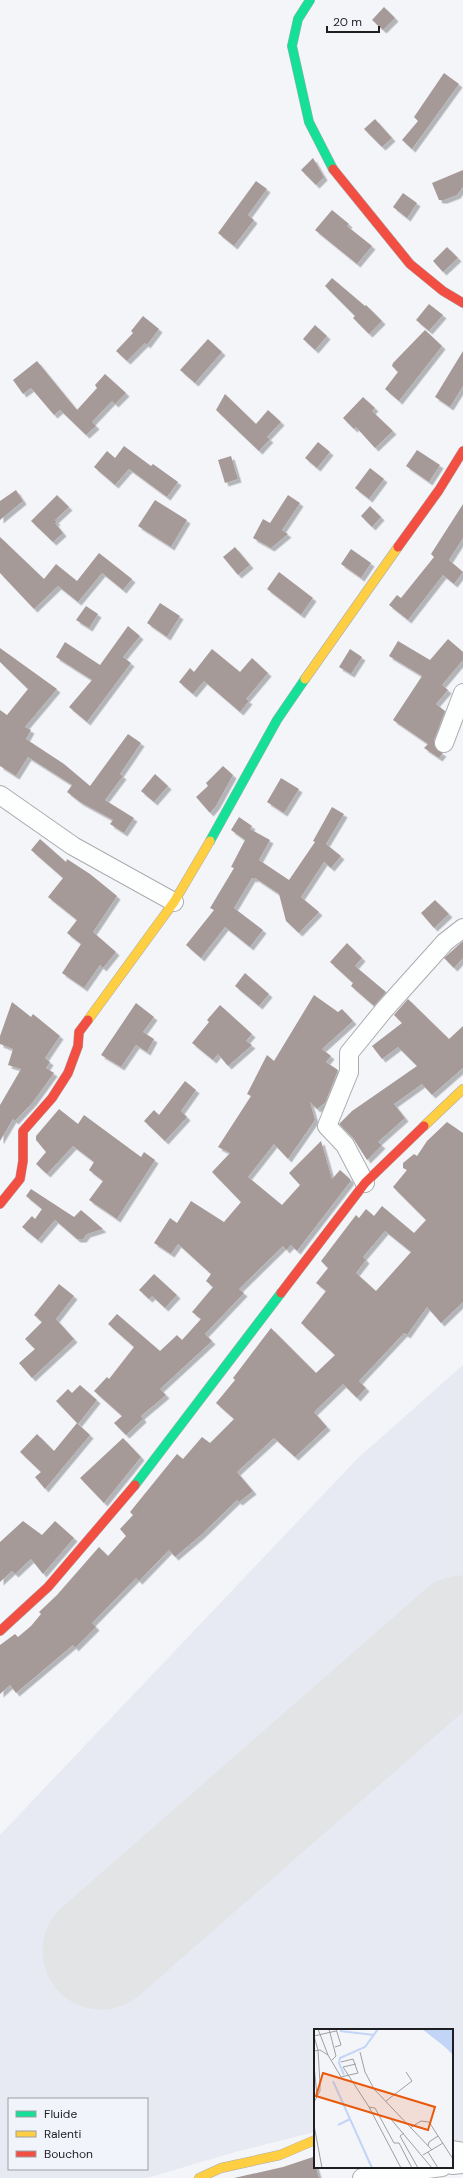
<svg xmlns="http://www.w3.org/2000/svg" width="463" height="2178" font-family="'DM Sans',sans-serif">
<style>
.built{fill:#e7e9f3;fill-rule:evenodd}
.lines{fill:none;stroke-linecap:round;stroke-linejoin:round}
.runway{stroke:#e3e4e6;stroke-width:117}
.building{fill:#a69a99;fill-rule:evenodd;filter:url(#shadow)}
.street-casing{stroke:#abacaf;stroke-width:20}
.fast-casing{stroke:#abacaf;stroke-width:10}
.slow-casing{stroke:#abacaf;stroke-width:10}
.jam-casing{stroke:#abacaf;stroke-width:10}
.street{stroke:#fdfefe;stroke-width:18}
.fast{stroke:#16e098;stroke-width:9}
.slow{stroke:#ffcf43;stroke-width:9}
.jam{stroke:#f24e42;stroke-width:9}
.inset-river{fill:none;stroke:#c2d5f7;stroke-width:2}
.inset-road{fill:none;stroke:#9e9fa3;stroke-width:1}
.view{fill:#e8590c;fill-opacity:0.15;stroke:#e8590c;stroke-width:2}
.inset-edge{fill:none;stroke:#1e1e21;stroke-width:2}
</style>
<defs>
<filter id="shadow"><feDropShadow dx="3.5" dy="3.5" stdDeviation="0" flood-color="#0004"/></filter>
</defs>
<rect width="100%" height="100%" fill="#f4f5f9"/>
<!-- built -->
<path class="built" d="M463,1365v780l-11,-1v-114h-137v102l-80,20 -88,26h-147v-343l358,-377zM9,2099h138v70h-138z"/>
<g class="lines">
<!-- runway -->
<polyline class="runway" points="101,1951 463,1634"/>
</g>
<!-- building -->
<g class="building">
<polygon points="384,7 395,18 383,30 372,20"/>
<polygon points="444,73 459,84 412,149 402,140 418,121 414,117"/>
<polygon points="375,119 392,138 382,147 364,129"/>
<polygon points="313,158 324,177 316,185 301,170"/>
<polygon points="463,170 463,187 457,195 444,200 439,200 432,183"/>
<polygon points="256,181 267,189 248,215 254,220 234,246 218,233"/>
<polygon points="403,193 417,203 407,218 393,207"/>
<polygon points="332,210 349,224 347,226 372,246 357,264 315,230"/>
<polygon points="447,247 458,258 443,272 433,261"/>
<polygon points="332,278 365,306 366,305 382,321 369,334 353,318 355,316 325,286"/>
<polygon points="429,304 443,315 429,331 416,320"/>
<polygon points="143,316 159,329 147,345 145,343 127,361 116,351 133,333 131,331"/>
<polygon points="315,325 327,336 315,350 303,339"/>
<polygon points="425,330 442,346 399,401 385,389 398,372 392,366 393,363"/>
<polygon points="208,339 222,352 195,383 180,370"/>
<polygon points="463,351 463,386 450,407 435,397"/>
<polygon points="37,361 77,410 97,388 95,385 105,374 126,393 115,404 112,401 92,422 96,426 86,435 60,410 54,415 31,388 23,394 13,380"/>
<polygon points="225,394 256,424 268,410 281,422 267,437 270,439 259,451 216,410"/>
<polygon points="363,397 375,408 372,411 393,431 375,448 356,427 354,429 343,418"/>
<polygon points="318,442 330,452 317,468 305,458"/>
<polygon points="124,446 151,466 153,464 178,482 167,497 129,469 115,485 94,467 107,451 115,458"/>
<polygon points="417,450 440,465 429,482 406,466"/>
<polygon points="231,456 238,479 225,483 218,460"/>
<polygon points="370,468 384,479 369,499 355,488"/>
<polygon points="16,490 23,501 0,520 0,501"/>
<polygon points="57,495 69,507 55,520 57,522 55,523 63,533 53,542 31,521"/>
<polygon points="288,495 300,503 282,530 288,534 271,548 253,538 263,519 270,523"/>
<polygon points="155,500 187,520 171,547 138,526"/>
<polygon points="463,504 463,538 449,560 463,572 454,584 443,575 408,620 389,605 397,595 401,598 434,557 431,554"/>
<polygon points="370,506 381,517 372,527 361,516"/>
<polygon points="0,537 44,579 56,564 77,581 99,553 132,579 123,590 102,573 78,602 58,586 34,609 0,573"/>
<polygon points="235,547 250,565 238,575 223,557"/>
<polygon points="351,549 371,563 361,578 341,564"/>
<polygon points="279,572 313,598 301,615 267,589"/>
<polygon points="160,603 180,616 167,637 147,623"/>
<polygon points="86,606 98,614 89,628 76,620"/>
<polygon points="128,626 140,636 123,657 131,663 87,722 69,707 92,680 56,657 65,642 100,665"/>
<polygon points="448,639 463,652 463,660 442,685 448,690 436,704 445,711 434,740 436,749 443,753 439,758 424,748 428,744 393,720 422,676 389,656 398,641 430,660"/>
<polygon points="0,648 57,689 25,727 31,730 26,739 64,764 90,786 128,734 141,743 120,774 123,776 105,800 134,818 124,833 110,824 113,820 80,802 67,792 72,785 28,757 16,776 0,766 0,710 7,715 28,689 0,662"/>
<polygon points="212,649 240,672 252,658 268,673 246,699 249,701 240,712 204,681 193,694 179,682 190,668 194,672"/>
<polygon points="350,649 362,657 351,674 339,667"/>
<polygon points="223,766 233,775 216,806 210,813 196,797 208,786 206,783"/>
<polygon points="155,774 168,786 154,802 141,791"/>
<polygon points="281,778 299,789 284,813 267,802"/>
<polygon points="332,807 344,814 326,844 341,856 331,868 324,862 301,897 319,912 299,933 286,921 279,894 255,878 254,879 252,878 234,908 263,930 250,947 225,927 201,958 186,945 214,910 210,908 234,868 231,867 245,840 231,830 239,817 252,826 250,829 270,840 259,860 289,880 315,842 313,841"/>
<polygon points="40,839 66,862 67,859 90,874 117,896 93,932 116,952 103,968 100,965 84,988 62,973 81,944 67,933 77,920 48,897 63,878 31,850"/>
<polygon points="435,900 449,914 434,928 421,913"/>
<polygon points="463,941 463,958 454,968 444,958"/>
<polygon points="347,943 362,958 355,966 386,992 374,1006 351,986 353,983 330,962"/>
<polygon points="245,973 269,994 259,1006 235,986"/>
<polygon points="314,995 338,1012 342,1009 353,1021 322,1049 331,1056 326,1062 338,1070 325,1103 317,1109 310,1102 315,1120 288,1159 274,1144 248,1177 282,1205 300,1185 289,1173 321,1141 332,1179 340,1170 350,1179 350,1182 297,1251 291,1245 286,1250 283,1246 239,1289 244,1293 205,1334 212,1341 160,1389 166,1395 141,1416 143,1419 126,1435 114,1423 122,1416 94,1391 107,1377 109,1379 134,1347 108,1324 117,1314 160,1351 177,1335 182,1340 201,1319 192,1312 213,1287 206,1281 211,1274 178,1244 171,1254 154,1243 170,1218 177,1223 191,1201 224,1222 241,1202 212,1172 230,1153 218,1147 251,1096 247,1094 267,1055 274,1061"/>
<polygon points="408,999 449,1039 463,1026 463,1068 432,1095 422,1084 394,1104 405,1118 378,1142 382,1145 367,1160 353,1138 339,1124 352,1111 417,1066 398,1047 382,1059 372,1046 402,1023 394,1015"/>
<polygon points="12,1002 31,1017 33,1014 60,1036 45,1058 50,1062 46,1068 54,1073 33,1102 15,1121 13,1119 0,1141 0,1105 21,1069 8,1065 13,1049 0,1044 0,1036"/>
<polygon points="136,1003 154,1017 143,1032 154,1039 147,1052 136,1045 121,1067 101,1055"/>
<polygon points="220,1005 252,1034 246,1041 252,1045 228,1066 218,1054 213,1060 192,1043 209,1022 207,1020"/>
<polygon points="185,1081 196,1090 181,1111 187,1117 165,1141 144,1121 154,1110 159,1115"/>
<polygon points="59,1109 78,1124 84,1115 141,1157 144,1152 155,1160 117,1219 89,1200 103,1181 89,1170 94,1162 73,1146 47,1174 36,1164 46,1152 36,1140 36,1136"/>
<path d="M447,1122l16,11v169l-22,21 -14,-16 -20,28 -3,-2 -45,48 7,7 -9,10 -14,-14 -29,28 13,15 -32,30 -21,-19 -37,34 16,19 -14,11 -2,-2 -36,35 -26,22 -6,-7 -30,31 -3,-3 -44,45 4,4 -21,21 -2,-3 -57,48 -6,-8 -10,9v-49l15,-11 3,3 13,-11 10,-12 -2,-2 18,-17 42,-48 9,9 18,-20 -6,-7 13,-14 -3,-3 47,-58 6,5 19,-22 8,6 24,-24 -18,-16 19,-23 -2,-2 38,-50 45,45 19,-18 -34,-32 25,-32 -10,-8 12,-15 -7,-7 35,-46 3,3 7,-9 8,7 8,-10 32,27 12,-13 -33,-33 14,-17 -4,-2v-5l11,-9 3,2 10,-15zM385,1231l26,21 -35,39 -20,-18 10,-13 -3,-3z"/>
<polygon points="31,1189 74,1217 81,1210 103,1229 87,1234 83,1239 77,1239 55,1220 38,1240 22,1227 32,1216 35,1219 42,1209 26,1196"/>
<polygon points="154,1274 177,1295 165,1308 152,1296 149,1299 139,1290"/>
<polygon points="59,1284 74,1296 56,1319 74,1339 32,1378 19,1363 35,1349 25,1339 42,1322 34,1315"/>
<polygon points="80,1385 97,1400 78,1424 56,1401 68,1389 72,1393"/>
<polygon points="77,1423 90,1435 45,1489 35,1477 41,1472 20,1452 37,1434 54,1451"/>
<polygon points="123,1438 141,1457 104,1503 80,1478"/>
<polygon points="23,1521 42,1535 55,1521 74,1538 43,1574 31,1559 15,1574 12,1571 0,1582 0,1542"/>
<polygon points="313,2157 319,2178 234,2178 283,2167"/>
</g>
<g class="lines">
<!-- street casing -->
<g class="street-casing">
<g id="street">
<polyline points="444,743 463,693"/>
<polyline points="0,795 73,846 174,902"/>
<polyline points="365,1183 345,1145 327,1126 349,1072 349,1053 384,1010 445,942 463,928"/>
<polyline points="452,2150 463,2152"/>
<polyline points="452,2165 463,2164"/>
<polyline points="362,2178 442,2167"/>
</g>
</g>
<!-- fast casing -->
<g class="fast-casing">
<g id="fast">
<polyline points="310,0 298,19 292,46 309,122 333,169"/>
<polyline points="210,841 277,720 305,679"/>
<polyline points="135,1485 281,1293"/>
</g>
</g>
<!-- slow casing -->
<g class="slow-casing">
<g id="slow">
<polyline points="305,679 398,547"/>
<polyline points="88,1020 174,902 210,841"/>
<polyline points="424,1126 463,1089"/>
<polyline points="199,2178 221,2168 280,2155 315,2140"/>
</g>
</g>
<!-- jam casing -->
<g class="jam-casing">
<g id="jam">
<polyline points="333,169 410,264 443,291 463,303"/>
<polyline points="398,547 439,490 463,451"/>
<polyline points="0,1204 20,1179 23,1161 23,1131 52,1098 68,1073 78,1046 79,1032 88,1020"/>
<polyline points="281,1293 365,1183 424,1126"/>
<polyline points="0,1631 48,1587 135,1485"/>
</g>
</g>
<!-- street -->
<use href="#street" class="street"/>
<!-- fast -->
<use href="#fast" class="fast"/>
<!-- slow -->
<use href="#slow" class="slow"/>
<!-- jam -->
<use href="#jam" class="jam"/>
</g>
<!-- overview -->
<g transform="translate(314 2029)">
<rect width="139" height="139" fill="#f4f5f9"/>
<path d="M108,0h31v26l-8,-8z" fill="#c2d5f7"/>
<path class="inset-river" d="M26,2l34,4M30,46l-5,-12 1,-5 25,-11 13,-18M19,52l39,87M24,96l12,-6"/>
<path class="inset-road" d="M4,0l10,26 13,22 17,-4 -5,-14 -12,3M15,0l7,27 -4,4M0,7l4,14 2,34v7l-6,11M0,7l22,-5M21,18l6,-2 -5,-16M0,22l6,-1 8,5M46,23l5,20 9,17 58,61M42,35l-13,3 26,40 32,61M0,36l3,31M72,72l26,-20 -6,-9M55,78l6,1 19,35h5l13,25M76,89l42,50M0,96l8,43M96,99l11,-7 8,1 24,37M90,104l-4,3 18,32M114,117l1,-4 9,-6M114,123l10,16M109,126l20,-12"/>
<path class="view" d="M9,44l112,34 -7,23 -112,-34z"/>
<rect width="139" height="139" class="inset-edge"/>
</g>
<!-- legend -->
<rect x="8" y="2098" width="140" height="72" fill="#f2f4fb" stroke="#9d9ea4"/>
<rect x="16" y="2111" width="20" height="6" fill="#16e098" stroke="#9d9ea4"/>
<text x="44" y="2118" font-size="12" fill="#1e1e21">Fluide</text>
<rect x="16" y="2131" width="20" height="6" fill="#ffcf43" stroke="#9d9ea4"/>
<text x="44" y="2138" font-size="12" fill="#1e1e21">Ralenti</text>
<rect x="16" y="2151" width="20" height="6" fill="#f24e42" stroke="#9d9ea4"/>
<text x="44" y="2158" font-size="12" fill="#1e1e21">Bouchon</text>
<!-- scale -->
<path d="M327 26v6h52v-6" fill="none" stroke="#1e1e21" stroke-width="2"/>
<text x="333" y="26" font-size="12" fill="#1e1e21" stroke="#f2f4fb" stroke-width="3" paint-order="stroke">20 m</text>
</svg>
